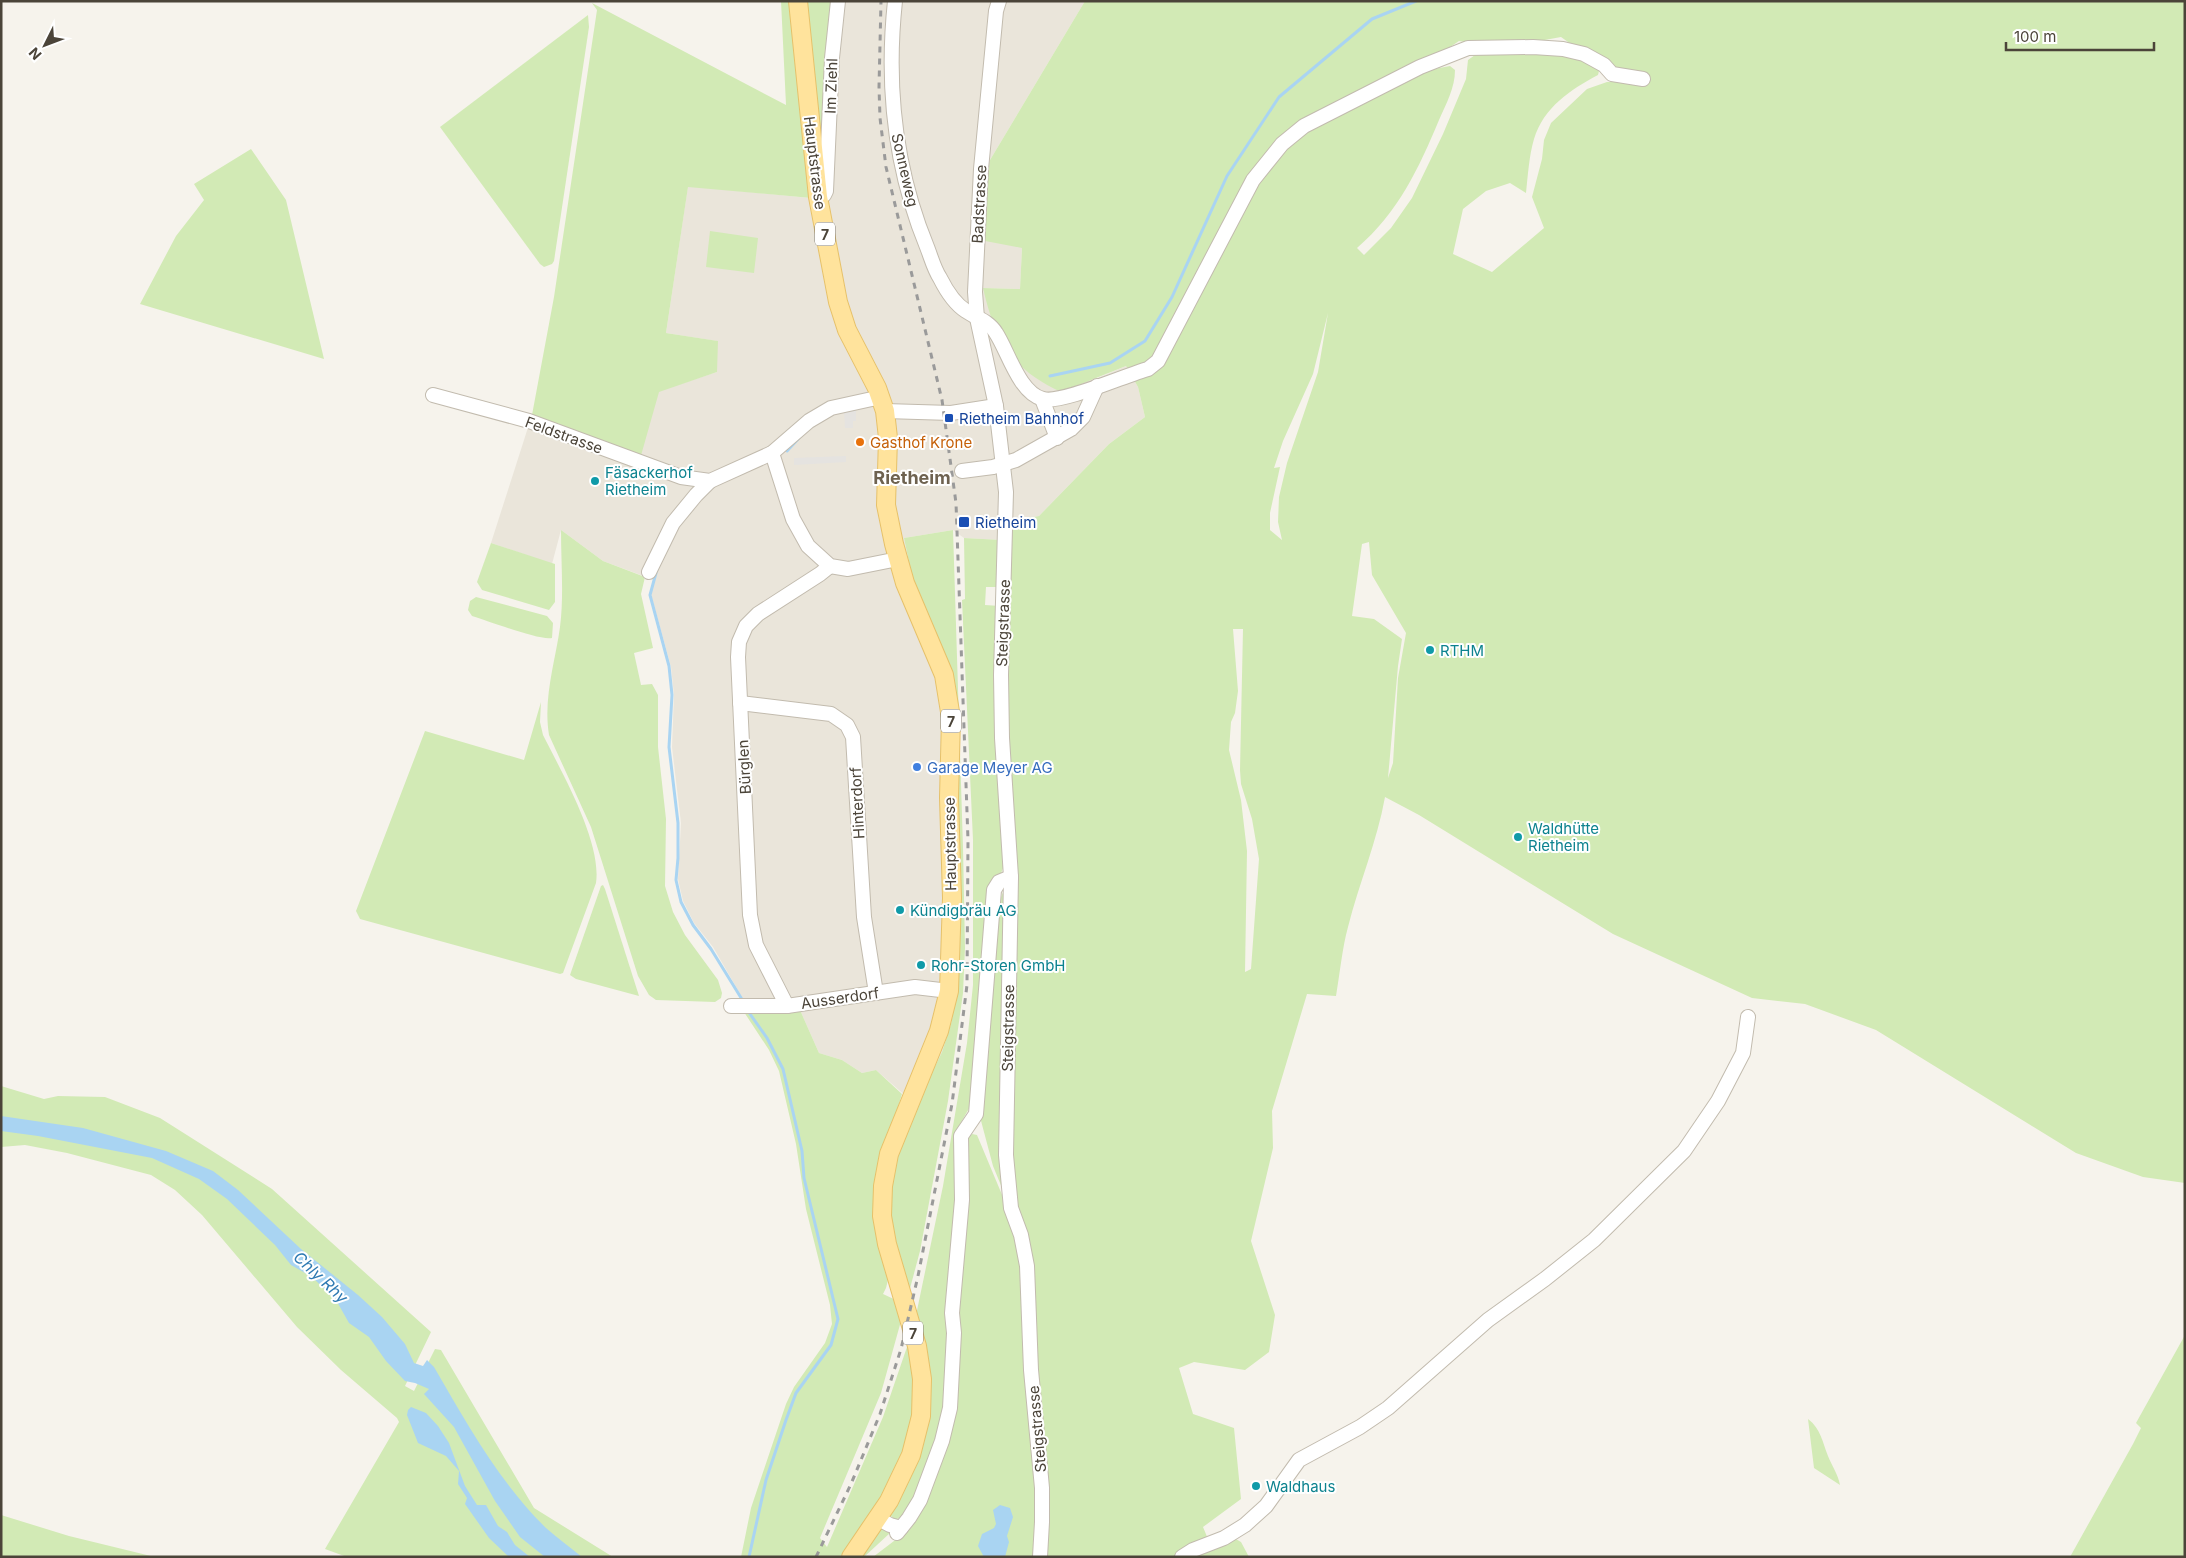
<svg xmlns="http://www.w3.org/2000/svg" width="2186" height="1558" font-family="Inter,sans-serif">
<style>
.residential{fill:#eae5da}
.green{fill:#d2eab5;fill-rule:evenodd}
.parking{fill:#e5e3e0}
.water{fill:#a9d4f2}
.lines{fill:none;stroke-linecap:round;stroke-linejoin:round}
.stream{stroke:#a9d4f2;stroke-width:3}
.minor-casing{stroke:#c2bbae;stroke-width:16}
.major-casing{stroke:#e6c16a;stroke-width:20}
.minor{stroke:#fff;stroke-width:14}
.major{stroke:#ffe39c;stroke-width:18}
.rail{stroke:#9a9a9a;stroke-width:3;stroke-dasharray:6 6;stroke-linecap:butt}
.transit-dot{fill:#1a4fb4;stroke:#fff;stroke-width:2}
.food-dot{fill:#e8710a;stroke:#fff;stroke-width:2}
.culture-dot{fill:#0f9aa8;stroke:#fff;stroke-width:2}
.shop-dot{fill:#3f7fe0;stroke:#fff;stroke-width:2}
.labels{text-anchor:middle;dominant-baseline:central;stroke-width:4;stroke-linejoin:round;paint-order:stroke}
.shield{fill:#fff;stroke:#817c74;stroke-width:1}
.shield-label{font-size:14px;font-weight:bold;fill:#4b4439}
.street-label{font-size:15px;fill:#4b4439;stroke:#fff}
.transit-label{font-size:15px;fill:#164399;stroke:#fff;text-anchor:start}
.food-label{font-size:15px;fill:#c56008;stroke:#fff;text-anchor:start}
.culture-label{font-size:15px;fill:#0d838f;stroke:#fff;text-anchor:start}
.shop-label{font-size:15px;fill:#366cbe;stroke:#fff;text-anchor:start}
.water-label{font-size:16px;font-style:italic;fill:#2e7ab2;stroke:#fff}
.quarter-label{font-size:18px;font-weight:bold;fill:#6e6250;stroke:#fff}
</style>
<rect width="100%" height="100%" fill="#f6f3ec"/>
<!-- residential -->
<polygon class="residential" points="834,1 1085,1 990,160 1022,248 1020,289 983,288 1093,380 1126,366 1138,387 1145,417 1109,444 1039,516 1003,522 1002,540 964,538 953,530 904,538 911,572 926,617 951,676 960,950 957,994 951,1024 942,1052 916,1105 876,1070 862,1073 842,1060 819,1053 800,1010 750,1011 713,947 694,923 683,901 678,879 681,823 672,747 674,695 671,667 651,594 654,580 603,561 561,530 552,564 491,543 532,415 659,391 717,372 717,341 666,333 688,186 810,198"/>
<!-- green -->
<g class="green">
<polygon points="781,1 789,1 811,198 688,187 666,333 718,341 717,372 659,392 640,459 532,415 554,297 591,50 597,10 592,3 786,105"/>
<polygon points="805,1 834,1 826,182"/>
<path d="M1085,1h1100v1182l-42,-6 -67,-24 -200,-123 -71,-26 -53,-6 -139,-64 -194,-119 -34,-18c-8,45 -26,86 -37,130 -6,22 -8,46 -12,69l-29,-2 -35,117 1,37 -22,93 24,74 -6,37 -24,18 -51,-8 -15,6 14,46 41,14 7,71 -38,28 5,12 14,-8 19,11 8,15h-203l2,-18 -4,-110 -7,-54 -4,-112 -40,-97 -13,-49 20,-217 7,-18 -1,-145 5,-216 28,-5 70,-72 36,-27 -7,-30 -12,-21 -65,26c-50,-23 -66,-52 -78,-104l37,1 2,-41 -42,-8 10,-80zM1561,37l51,36 6,9h-11l-20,7 -36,34 -7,17 -2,19 -10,38 12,31 -52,44 -39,-18 10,-45 23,-18 24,-8 16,10c2,-18 3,-37 8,-54 10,-32 36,-49 64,-64l1,-4 -2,-4 -20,-12 -11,2 -34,-6 -42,1 -15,3 -7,5 -2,19 -23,55 -31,64 -21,30 -27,27 -7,-7c41,-35 62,-80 82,-128 7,-16 16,-32 16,-50l-5,-4 -21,4 -4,-6 34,-23 41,7zM1328,313l-10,59 -31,91 -8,34 -1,25 4,18 -12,-10v-17l10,-46 -6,1 9,-27 30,-67zM1369,542l3,33 34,58 -8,45 -5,85 -5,15 10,-112 4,-27 -28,-20 -22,-3 10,-72zM1233,629h10l-3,141 1,14 11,35 7,40 -8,110 -6,3 2,-121 -6,-51 -12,-50 2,-28 4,-9 3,-22z"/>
<polygon points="588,15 589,27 554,261 552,264 544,267 540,264 440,127"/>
<polygon points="251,149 286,200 324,359 140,304 176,236 204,200 194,184"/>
<polygon points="710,231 758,238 754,273 706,267"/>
<path d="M561,530l42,31 42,16 -4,17 12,54 -19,5 7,32 11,-1 6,11v52l8,72 -1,67 8,26 12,23 33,45 4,13 -1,5 -6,4 -59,-2 -7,-5 -11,-19 -47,-149 -42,-92c-6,-37 6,-72 11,-108 4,-31 1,-65 1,-97z"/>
<polygon points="953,530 963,847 965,948 963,993 948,1101 920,1251 908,1296 889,1214 890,1181 896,1153 916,1105 942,1052 951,1024 957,994 960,950 955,700 911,572 904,538"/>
<polygon points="964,538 1002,540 1001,587 986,587 985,605 1000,606 1007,857 999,879 971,1105 956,1131 959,1158 946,1406 916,1499 901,1517 895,1520 891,1516 890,1510 917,1460 915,1320 943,1186 967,1043 973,985 973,840 962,600 965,599"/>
<polygon points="491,543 555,564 555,602 549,610 482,590 477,582"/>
<path d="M476,597l71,19 6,7 -1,15c-12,3 -63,-17 -80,-22l-4,-6 2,-9z"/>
<path d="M541,702l-1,20 3,13c19,38 59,107 53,148l-33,90 -3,1 -200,-55 -4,-8 69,-180 99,29z"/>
<polygon points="603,885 605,889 639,996 576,979 570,975 601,886"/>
<polygon points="800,1010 819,1053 842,1060 862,1073 876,1070 902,1094 884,1153 889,1276 886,1288 883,1294 898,1301 901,1321 881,1393 820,1538 827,1547 883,1417 908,1344 911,1349 916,1412 903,1456 883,1498 840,1557 741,1557 751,1508 786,1404 794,1387 825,1343 832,1324 830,1305 806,1209 796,1144 779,1071 769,1050 744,1012"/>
<polygon points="1,1086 44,1099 58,1096 105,1097 160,1118 272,1189 431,1332 405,1386 414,1391 435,1349 441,1350 534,1508 613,1557 347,1557 325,1549 399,1422 397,1418 341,1370 297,1327 202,1215 175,1190 151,1175 67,1153 25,1145 1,1147"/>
<polygon points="972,1134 977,1135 1018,1233 1034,1429 1037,1557 873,1557 911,1528 947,1443 967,1139"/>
<polygon points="2185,1335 2185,1557 2070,1557 2133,1444 2141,1428 2136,1423"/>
<path d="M1808,1419c13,10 14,22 20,37 4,10 10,18 12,29l-26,-17z"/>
<polygon points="1,1515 69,1536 155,1557 1,1557"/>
<polygon points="884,1527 889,1530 890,1533 864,1557 858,1557 875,1532"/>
</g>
<!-- parking -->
<g class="parking">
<polygon points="856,409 856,421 853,421 853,428 845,428 844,411"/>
<polygon points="846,456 846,462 794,465 794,458"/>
</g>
<!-- water -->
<g class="water">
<path d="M1,1116l82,12 83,23 47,20 25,19 63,59 57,46 24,22 23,27 9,19 9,3 4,-6 7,7c32,55 65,115 112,161 11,10 24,19 36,29h-37l-25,-20 -25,-36 -41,-74 -30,-33 5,-5 -14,-6 -10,-2 -19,-20 -17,-24 -20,-14 -13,-23 -24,-23 -21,-12 -16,-20 -48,-46 -28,-20 -47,-21 -114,-22 -37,-5z"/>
<polygon points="411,1407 426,1413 438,1426 449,1443 465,1486 477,1505 486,1505 498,1526 507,1532 515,1545 530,1557 509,1557 489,1538 465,1504 467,1498 458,1484 459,1471 446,1456 418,1443 407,1415 408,1410"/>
<polygon points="1000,1505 1010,1508 1013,1517 1007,1536 1009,1542 1005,1557 984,1557 978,1546 982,1534 994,1528 996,1524 993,1510"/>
</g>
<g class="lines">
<!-- stream -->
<g class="stream">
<polyline points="1050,376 1110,363 1145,341 1172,297 1227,176 1279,97 1372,19 1416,1"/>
<polyline points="787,451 799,438"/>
<polyline points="656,573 650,595 669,666 672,695 669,747 678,823 678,858 676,880 681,902 693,925 711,949 743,1001"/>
<polyline points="749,1557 766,1480 786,1420 796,1393 831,1345 838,1319 804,1178 802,1151 783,1069 767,1038 750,1014"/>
</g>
<!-- minor casing -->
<g class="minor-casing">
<g id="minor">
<path d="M895,1c-9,84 0,168 32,246 4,10 7,22 13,31 6,12 15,26 26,33 10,7 23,10 30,22 12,18 23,60 47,66 18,5 83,-24 105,-30l10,-8 95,-181 29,-36 22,-18 116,-59 48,-19 65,-1 30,2 21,5 20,11 8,9 31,5"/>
<polyline points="999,1 996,11 981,169 975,292 977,318 996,406 1006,492 1001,675 1002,738 1011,877 1006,1155 1011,1208 1021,1235 1027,1266 1031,1370 1042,1488 1042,1522 1040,1557"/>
<polyline points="818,197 824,195 826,191 832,58 838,1"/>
<polyline points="433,395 529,421 681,477 710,481 772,453 809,421 831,408 881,397"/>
<polyline points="1042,399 1057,438"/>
<polyline points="885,411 951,413 996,406"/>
<polyline points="772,453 793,519 808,546 830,566 848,569 898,559"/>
<polyline points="962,471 993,467 1016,460 1071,429 1083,417 1097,386"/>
<polyline points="649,572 673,523 696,495 710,481"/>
<polyline points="740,703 831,714 847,725 853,737 864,917 876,993"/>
<polyline points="731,1006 787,1006 915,987 949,991"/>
<polyline points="787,1006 756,945 750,915 738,657 739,642 746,626 758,614 820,574 830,566"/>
<polyline points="877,1518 890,1525 901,1528"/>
<polyline points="897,1533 909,1518 920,1500 942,1441 950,1408 954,1333 952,1313 962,1200 961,1136 976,1114 994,890 999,882 1011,877"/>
<polyline points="1182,1557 1193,1550 1224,1538 1245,1525 1266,1506 1299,1460 1360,1427 1388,1408 1488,1320 1545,1279 1594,1240 1684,1151 1718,1101 1743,1053 1748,1017"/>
</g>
</g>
<!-- major casing -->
<g class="major-casing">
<polyline id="major" points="798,1 818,197 838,302 847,330 877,388 885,411 888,438 886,505 894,544 905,583 944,675 951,718 949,798 952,898 949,991 939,1031 889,1154 883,1186 882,1216 887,1244 917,1346 922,1379 921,1416 911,1455 889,1501 851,1557"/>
</g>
<!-- minor -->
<use href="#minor" class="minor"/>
<!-- major -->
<use href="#major" class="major"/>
<!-- rail -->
<polyline class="rail" points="816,1557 851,1484 880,1414 901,1349 918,1276 952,1104 967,985 968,840 956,503 942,400 886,167 880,118 879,87 881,1"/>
</g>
<!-- markers -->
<g class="transit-dot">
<rect x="944" y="413" width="10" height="10" rx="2.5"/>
<rect x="958" y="516" width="12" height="12" rx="2.5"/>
</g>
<circle class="food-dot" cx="860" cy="442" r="5"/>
<g class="culture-dot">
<circle cx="595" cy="481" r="5"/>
<circle cx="1430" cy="650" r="5"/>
<circle cx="1518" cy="837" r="5"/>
<circle cx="900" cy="910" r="5"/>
<circle cx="921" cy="965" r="5"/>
<circle cx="1256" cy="1486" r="5"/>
</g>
<circle class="shop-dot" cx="917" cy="767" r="5"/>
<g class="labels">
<!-- shield labels -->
<g class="shield">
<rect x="815" y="222.5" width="20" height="23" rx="4"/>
<rect x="941" y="709.5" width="20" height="23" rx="4"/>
<rect x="903" y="1321.5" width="20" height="23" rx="4"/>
</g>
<g class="shield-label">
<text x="825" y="234">7</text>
<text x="951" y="721">7</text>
<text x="913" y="1333">7</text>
</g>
<!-- street labels -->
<g class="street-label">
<text transform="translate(831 86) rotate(-88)">Im Ziehl</text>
<text transform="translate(815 163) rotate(83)">Hauptstrasse</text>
<text transform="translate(905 170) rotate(77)">Sonneweg</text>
<text transform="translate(979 204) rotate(-87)">Badstrasse</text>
<text transform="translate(564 435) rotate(20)">Feldstrasse</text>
<text transform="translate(1003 623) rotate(-88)">Steigstrasse</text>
<text transform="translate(744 767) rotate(-93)">Bürglen</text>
<text transform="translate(857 803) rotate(-93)">Hinterdorf</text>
<text transform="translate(950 844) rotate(-91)">Hauptstrasse</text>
<text transform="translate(840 998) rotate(-8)">Ausserdorf</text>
<text transform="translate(1008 1028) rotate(-89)">Steigstrasse</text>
<text transform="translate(1037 1429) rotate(-95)">Steigstrasse</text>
</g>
<!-- transit labels -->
<g class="transit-label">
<text x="959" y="418">Rietheim Bahnhof</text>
<text x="975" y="522">Rietheim</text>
</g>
<!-- food labels -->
<g class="food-label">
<text x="870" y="442">Gasthof Krone</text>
</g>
<!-- culture labels -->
<g class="culture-label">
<text x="605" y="472">Fäsackerhof<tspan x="605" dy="17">Rietheim</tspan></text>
<text x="1440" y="650">RTHM</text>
<text x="1528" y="828">Waldhütte<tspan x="1528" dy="17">Rietheim</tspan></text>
<text x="910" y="910">Kündigbräu AG</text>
<text x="931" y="965">Rohr-Storen GmbH</text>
<text x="1266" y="1486">Waldhaus</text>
</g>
<!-- shop labels -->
<g class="shop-label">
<text x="927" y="767">Garage Meyer AG</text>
</g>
<!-- water labels -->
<g class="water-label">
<text transform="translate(321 1277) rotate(43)">Chly Rhy</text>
</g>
<!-- quarter labels -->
<g class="quarter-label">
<text x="912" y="477">Rietheim</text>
</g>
</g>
<!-- border -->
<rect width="2186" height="1558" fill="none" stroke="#4b4439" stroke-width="5"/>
<!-- north arrow -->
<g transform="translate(45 45) rotate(228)" stroke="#ffffff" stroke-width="4" paint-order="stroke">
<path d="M0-4L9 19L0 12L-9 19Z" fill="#4b4439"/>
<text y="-8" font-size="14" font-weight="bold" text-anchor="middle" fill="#4b4439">N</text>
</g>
<!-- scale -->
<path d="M2006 42v8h148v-8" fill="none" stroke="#4b4439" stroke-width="2.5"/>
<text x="2014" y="42" font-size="15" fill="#4b4439" stroke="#ffffff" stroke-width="4" paint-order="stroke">100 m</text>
</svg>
